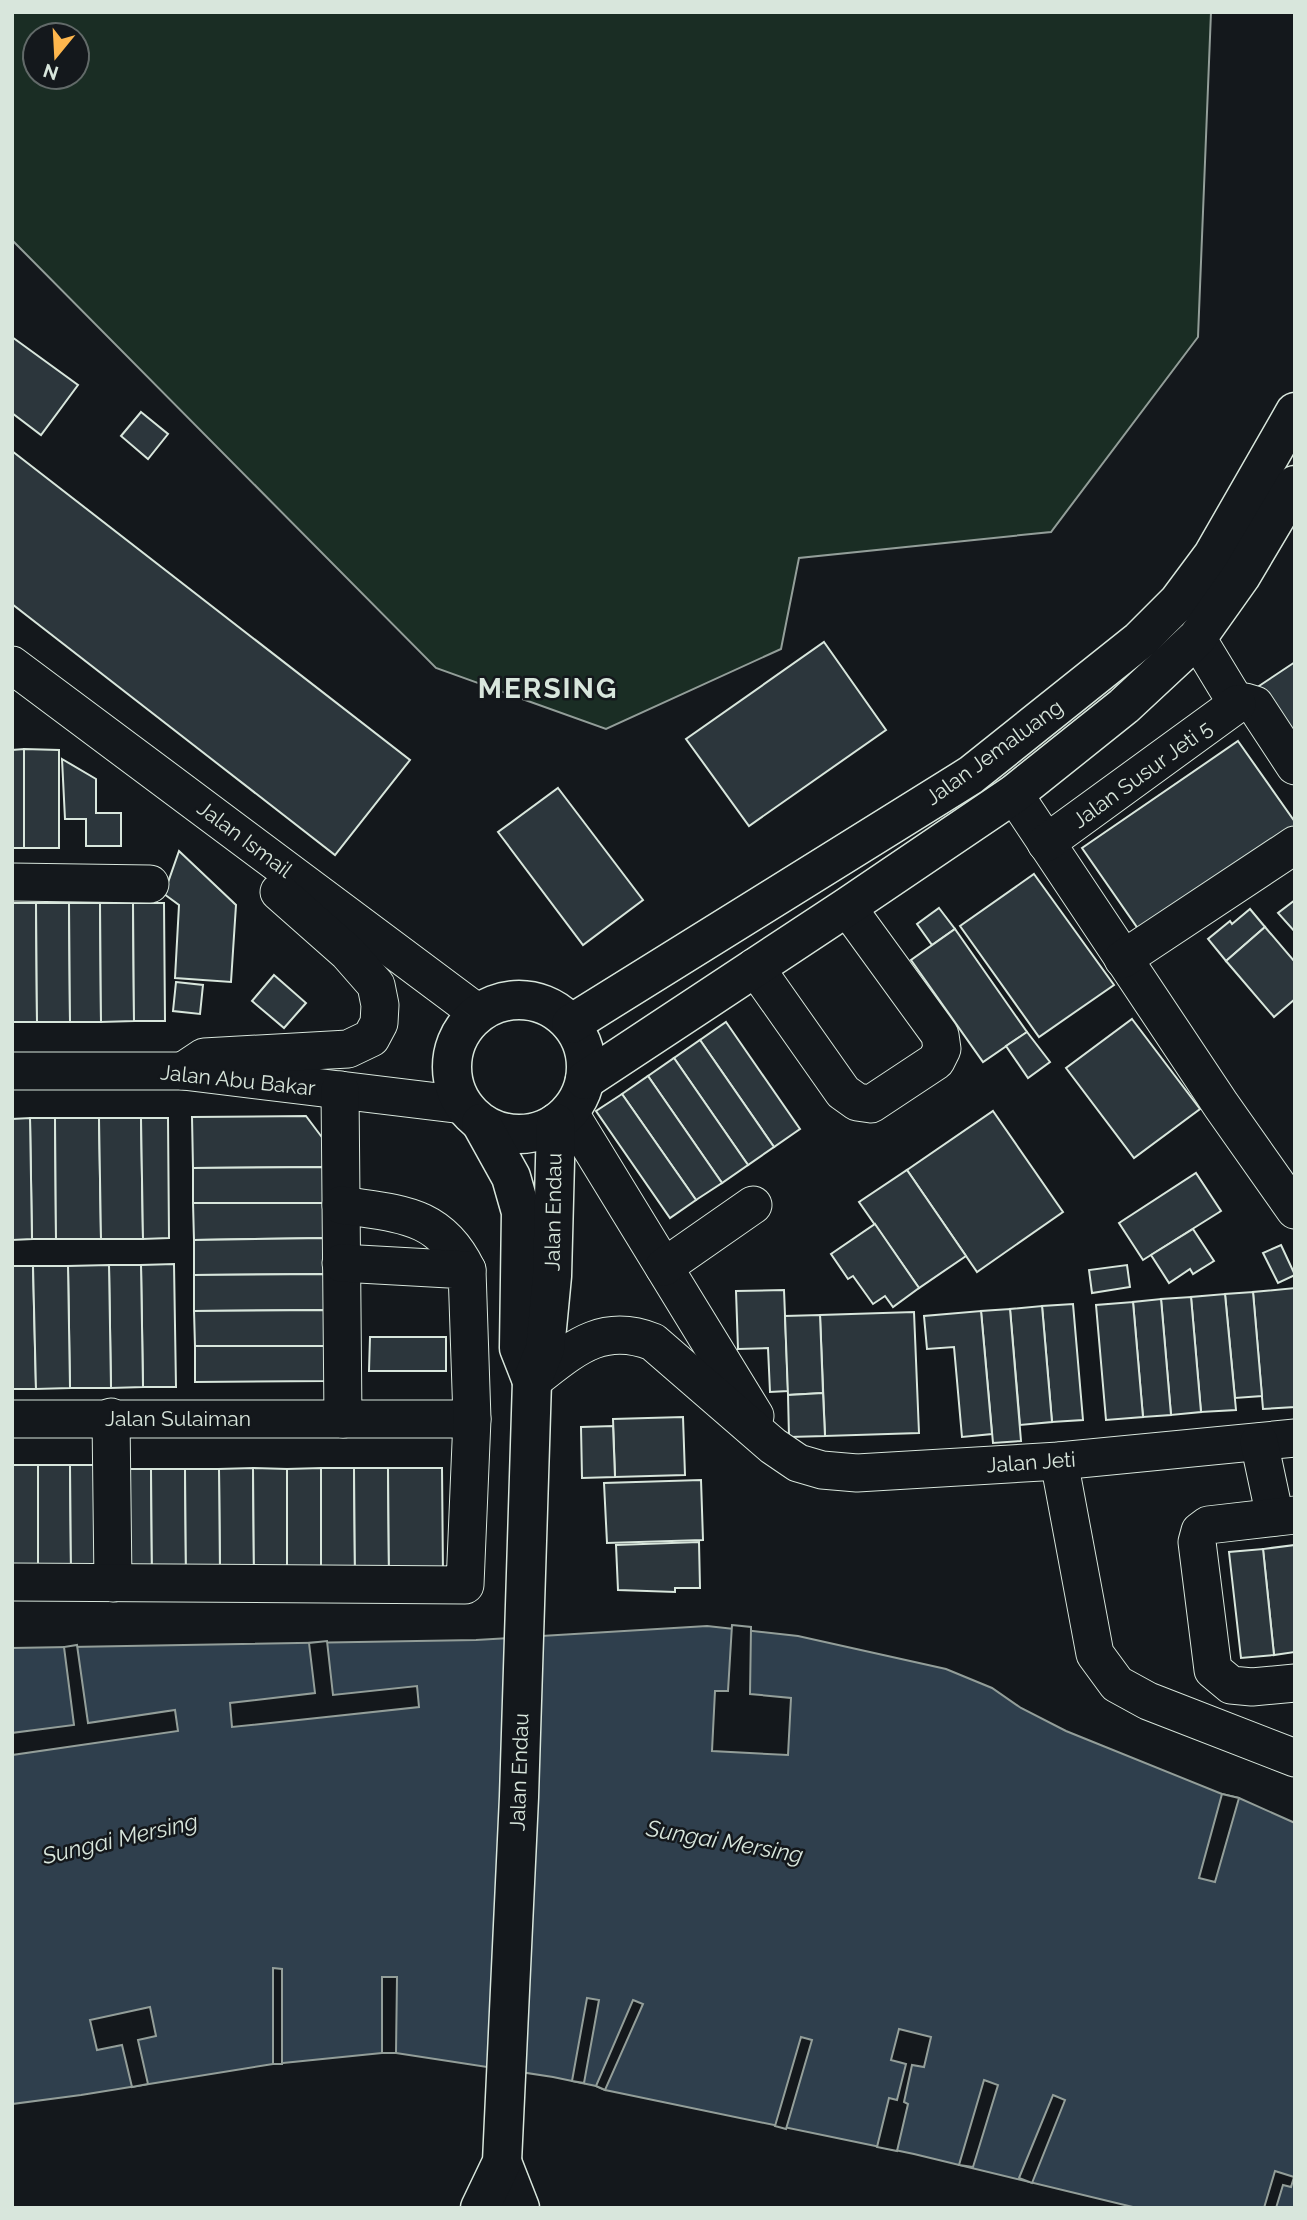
<svg xmlns="http://www.w3.org/2000/svg" width="1307" height="2220" font-family="Raleway,sans-serif">
<style>
.green{fill:#1a2d24;stroke:#939e99;stroke-width:2;fill-rule:evenodd}
.water{fill:#2f3f4d;stroke:#939e99;stroke-width:2}
.pier{fill:#14181c;stroke:#939e99;stroke-width:2}
.building{fill:#2c363c;stroke:#d8e6dc;stroke-width:2}
.lines{fill:none;stroke-linecap:round;stroke-linejoin:round}
.minor-casing{stroke:#d8e6dc;stroke-width:39}
.highway-casing{stroke:#d8e6dc;stroke-width:41}
.minor{stroke:#14181c;stroke-width:37}
.highway{stroke:#14181c;stroke-width:38}
.labels{text-anchor:middle;dominant-baseline:central;stroke-width:5;stroke-linejoin:round;paint-order:stroke}
.street-label{font-size:21px;fill:#d8e6dc;stroke:#14181c}
.water-label{font-size:23px;font-style:italic;fill:#d8e6dc;stroke:#14181c}
.district-label{font-size:28px;font-weight:bold;letter-spacing:2px;fill:#d8e6dc;stroke:#14181c}
</style>
<rect width="100%" height="100%" fill="#14181c"/>
<!-- green -->
<path class="green" d="M12,12h1199l-13,325 -147,195 -252,26 -18,91 -175,80 -170,-61 -424,-428zM35,35h42v42h-42z"/>
<!-- water -->
<polygon class="water" points="707,1626 798,1636 946,1669 992,1688 1021,1708 1066,1731 1222,1794 1239,1798 1295,1823 1295,2208 1137,2208 914,2154 605,2090 596,2086 553,2077 396,2053 382,2053 273,2064 81,2095 12,2104 12,1648 476,1640"/>
<!-- pier -->
<g class="pier">
<polygon points="732,1625 751,1627 750,1694 791,1698 788,1755 712,1751 715,1691 728,1691"/>
<polygon points="327,1641 333,1695 417,1686 419,1707 232,1727 230,1703 315,1693 309,1643"/>
<polygon points="77,1645 88,1723 175,1710 178,1731 12,1755 12,1733 74,1725 64,1647"/>
<polygon points="1222,1794 1239,1798 1215,1882 1199,1878"/>
<polygon points="273,1968 282,1969 282,2064 273,2064"/>
<polygon points="382,1977 397,1977 396,2053 382,2053"/>
<polygon points="587,1998 599,2000 584,2083 572,2081"/>
<polygon points="633,2000 643,2004 605,2090 596,2086"/>
<polygon points="150,2007 156,2036 138,2040 148,2084 132,2087 122,2045 97,2050 90,2020"/>
<polygon points="899,2029 931,2037 924,2067 912,2065 904,2102 908,2104 897,2151 877,2147 889,2098 897,2100 906,2064 891,2060"/>
<polygon points="801,2037 812,2040 786,2129 775,2126"/>
<polygon points="984,2080 998,2085 973,2167 959,2165"/>
<polygon points="1053,2095 1065,2100 1032,2183 1019,2178"/>
<polygon points="1275,2171 1294,2177 1291,2187 1283,2185 1276,2208 1264,2208"/>
</g>
<!-- building -->
<g class="building">
<polygon points="12,337 78,385 41,435 12,413"/>
<polygon points="141,412 168,434 148,459 121,436"/>
<polygon points="12,451 410,760 335,855 12,604"/>
<polygon points="824,642 886,730 749,826 686,739"/>
<polygon points="1295,662 1295,752 1253,690"/>
<polygon points="1238,741 1295,822 1295,828 1141,933 1082,848"/>
<polygon points="24,749 59,750 59,848 24,848"/>
<polygon points="24,749 24,848 12,848 12,750"/>
<polygon points="62,759 96,779 96,813 121,813 121,846 86,846 86,819 65,819"/>
<polygon points="558,788 643,900 583,945 498,832"/>
<polygon points="179,851 236,905 231,982 175,978 179,905 164,894"/>
<polygon points="1034,874 1114,985 1039,1037 960,926"/>
<polygon points="1295,900 1295,932 1278,913"/>
<polygon points="12,903 36,903 37,1022 12,1022"/>
<polygon points="36,903 69,903 70,1022 37,1022"/>
<polygon points="69,903 100,903 101,1022 70,1022"/>
<polygon points="100,903 133,903 134,1021 101,1022"/>
<polygon points="133,903 164,903 165,1021 134,1021"/>
<polygon points="939,908 955,929 932,945 917,924"/>
<polygon points="1250,909 1265,927 1226,961 1208,939 1230,921 1232,924"/>
<polygon points="1265,927 1295,962 1295,999 1274,1017 1226,961"/>
<polygon points="955,929 1027,1032 983,1062 911,960"/>
<polygon points="274,975 306,1003 284,1028 252,1001"/>
<polygon points="176,982 203,985 200,1014 173,1011"/>
<polygon points="1132,1019 1200,1109 1134,1158 1066,1068"/>
<polygon points="726,1022 800,1129 774,1147 700,1040"/>
<polygon points="1027,1032 1050,1062 1028,1078 1006,1046"/>
<polygon points="700,1040 774,1147 748,1165 674,1058"/>
<polygon points="674,1058 748,1165 722,1183 648,1076"/>
<polygon points="648,1076 722,1183 696,1200 622,1094"/>
<polygon points="622,1094 696,1200 670,1218 596,1111"/>
<polygon points="993,1111 1063,1212 977,1272 907,1170"/>
<polygon points="306,1116 324,1140 325,1167 193,1168 192,1117"/>
<polygon points="30,1118 55,1118 56,1239 32,1239"/>
<polygon points="30,1118 32,1239 12,1240 12,1119"/>
<polygon points="55,1118 99,1118 101,1239 56,1239"/>
<polygon points="99,1118 141,1118 143,1239 101,1239"/>
<polygon points="141,1118 168,1118 169,1238 143,1239"/>
<polygon points="325,1167 325,1203 193,1203 193,1168"/>
<polygon points="907,1170 966,1256 919,1288 859,1202"/>
<polygon points="1196,1173 1221,1211 1143,1260 1119,1223"/>
<polygon points="193,1203 325,1203 326,1238 194,1240"/>
<polygon points="875,1224 919,1288 893,1307 885,1296 873,1304 853,1276 848,1279 831,1254"/>
<polygon points="1193,1229 1214,1261 1193,1274 1190,1269 1169,1283 1151,1255"/>
<polygon points="326,1238 326,1274 194,1275 194,1240"/>
<polygon points="1281,1245 1295,1275 1278,1283 1263,1253"/>
<polygon points="174,1264 176,1387 143,1387 141,1265"/>
<polygon points="109,1265 141,1265 143,1387 111,1388"/>
<polygon points="109,1265 111,1388 70,1388 68,1266"/>
<polygon points="1127,1265 1130,1287 1092,1293 1089,1270"/>
<polygon points="12,1266 33,1266 36,1389 12,1389"/>
<polygon points="33,1266 68,1266 70,1388 36,1389"/>
<polygon points="326,1274 326,1310 194,1311 194,1275"/>
<polygon points="1295,1288 1295,1407 1263,1409 1253,1292"/>
<polygon points="784,1290 788,1391 770,1392 768,1348 738,1349 736,1291"/>
<polygon points="1253,1292 1262,1396 1235,1398 1225,1294"/>
<polygon points="1225,1294 1236,1410 1201,1412 1191,1297"/>
<polygon points="1191,1297 1201,1412 1171,1415 1161,1299"/>
<polygon points="1161,1299 1171,1415 1143,1417 1133,1302"/>
<polygon points="1133,1302 1143,1417 1106,1420 1096,1305"/>
<polygon points="1073,1304 1083,1420 1052,1422 1042,1306"/>
<polygon points="1042,1306 1052,1422 1020,1425 1010,1309"/>
<polygon points="1010,1309 1021,1441 993,1443 981,1311"/>
<polygon points="326,1310 327,1346 195,1346 194,1311"/>
<polygon points="981,1311 992,1434 962,1437 954,1347 927,1349 924,1316"/>
<polygon points="914,1312 919,1433 825,1436 820,1315"/>
<polygon points="820,1315 823,1393 788,1395 785,1316"/>
<polygon points="370,1337 446,1337 446,1371 369,1371"/>
<polygon points="195,1346 327,1346 327,1381 195,1382"/>
<polygon points="823,1393 825,1436 789,1437 788,1395"/>
<polygon points="683,1417 685,1475 615,1477 613,1419"/>
<polygon points="613,1426 615,1477 582,1478 581,1427"/>
<rect x="12" y="1465" width="26" height="106"/>
<polygon points="38,1465 70,1465 71,1571 38,1571"/>
<polygon points="70,1465 103,1465 103,1571 71,1571"/>
<polygon points="253,1468 254,1576 220,1576 219,1469"/>
<polygon points="253,1468 287,1469 287,1576 254,1576"/>
<polygon points="321,1468 321,1575 287,1576 287,1469"/>
<polygon points="321,1468 354,1468 355,1575 321,1575"/>
<polygon points="354,1468 388,1468 389,1575 355,1575"/>
<polygon points="388,1468 442,1468 443,1575 389,1575"/>
<polygon points="117,1469 151,1469 152,1576 118,1576"/>
<polygon points="151,1469 185,1469 186,1576 152,1576"/>
<polygon points="185,1469 219,1469 220,1576 186,1576"/>
<polygon points="701,1480 703,1540 607,1543 604,1483"/>
<polygon points="699,1542 700,1588 675,1588 675,1592 618,1590 616,1545"/>
<polygon points="1295,1545 1295,1652 1274,1655 1263,1549"/>
<polygon points="1263,1549 1274,1655 1241,1658 1229,1552"/>
</g>
<g class="lines">
<!-- minor casing -->
<g class="minor-casing">
<g id="minor">
<polyline points="1197,638 1237,704"/>
<polyline points="12,665 478,1013"/>
<polyline points="1237,704 1245,702 1255,705 1295,766"/>
<polyline points="1014,794 1221,1105 1295,1210"/>
<polyline points="1046,843 1237,704"/>
<polyline points="12,882 150,884"/>
<polyline points="1123,959 1295,845"/>
<polyline points="755,967 843,1092 857,1102 871,1104 936,1061 942,1049 940,1035 847,907"/>
<polyline points="12,1071 183,1071 463,1105"/>
<polyline points="183,1071 204,1057 348,1049 371,1038 379,1023 380,1005 376,985 348,953 279,892"/>
<polyline points="340,1090 343,1419"/>
<polyline points="569,1112 755,1416"/>
<path d="M341,1205c56,9 98,7 126,65"/>
<polyline points="664,1267 753,1205"/>
<path d="M532,1381c39,-30 69,-60 121,-39l120,104 25,17 24,7 35,3 202,-12 236,-23"/>
<polyline points="111,1417 113,1583"/>
<polyline points="12,1419 472,1419"/>
<polyline points="1259,1442 1275,1517"/>
<polyline points="1059,1461 1095,1654 1117,1684 1148,1701 1295,1758"/>
<polyline points="1295,1515 1208,1525 1200,1531 1197,1542 1213,1670 1231,1685 1252,1687 1295,1683"/>
<polyline points="12,1582 465,1585 472,1419 467,1270 341,1263"/>
</g>
</g>
<!-- highway casing -->
<g class="highway-casing">
<g id="highway">
<circle cx="519" cy="1067" r="67"/>
<polyline points="571,1024 971,775 1140,640 1178,602 1213,555 1295,412"/>
<polyline points="585,1080 847,907 1014,794 1124,706 1197,638 1241,576 1295,485"/>
<polyline points="481,1123 511,1177 521,1212 519,1348 532,1381"/>
<polyline points="502,2162 520,2208"/>
<polyline points="480,2208 502,2162 519,1797 532,1381 545,1349 552,1276 556,1123"/>
</g>
</g>
<!-- minor -->
<use href="#minor" class="minor"/>
<!-- highway -->
<use href="#highway" class="highway"/>
</g>
<g class="labels">
<!-- street labels -->
<g class="street-label">
<text transform="translate(994 752) rotate(-36)">Jalan Jemaluang</text>
<text transform="translate(1142 774) rotate(-36)">Jalan Susur Jeti 5</text>
<text transform="translate(245 839) rotate(37)">Jalan Ismail</text>
<text transform="translate(238 1080) rotate(6)">Jalan Abu Bakar</text>
<text transform="translate(553 1212) rotate(-89)">Jalan Endau</text>
<text x="178" y="1418">Jalan Sulaiman</text>
<text transform="translate(1031 1462) rotate(-4)">Jalan Jeti</text>
<text transform="translate(519 1772) rotate(-88)">Jalan Endau</text>
</g>
<!-- water labels -->
<g class="water-label">
<text transform="translate(120 1838) rotate(-13)">Sungai Mersing</text>
<text transform="translate(725 1841) rotate(10)">Sungai Mersing</text>
</g>
<!-- district labels -->
<g class="district-label">
<text x="548" y="688">MERSING</text>
</g>
</g>
<!-- border -->
<rect width="1307" height="2220" fill="none" stroke="#d8e6dc" stroke-width="28"/>
<!-- north arrow -->
<g transform="translate(56 56) rotate(198)"><circle r="33" fill="#14181c" stroke="#626a69" stroke-width="2"/>
<path d="M0-5L12 26L0 18L-12 26Z" fill="#ffb74d"/>
<text y="-10" font-size="19" font-weight="bold" text-anchor="middle" fill="#d8e6dc">N</text>
</g>
</svg>
